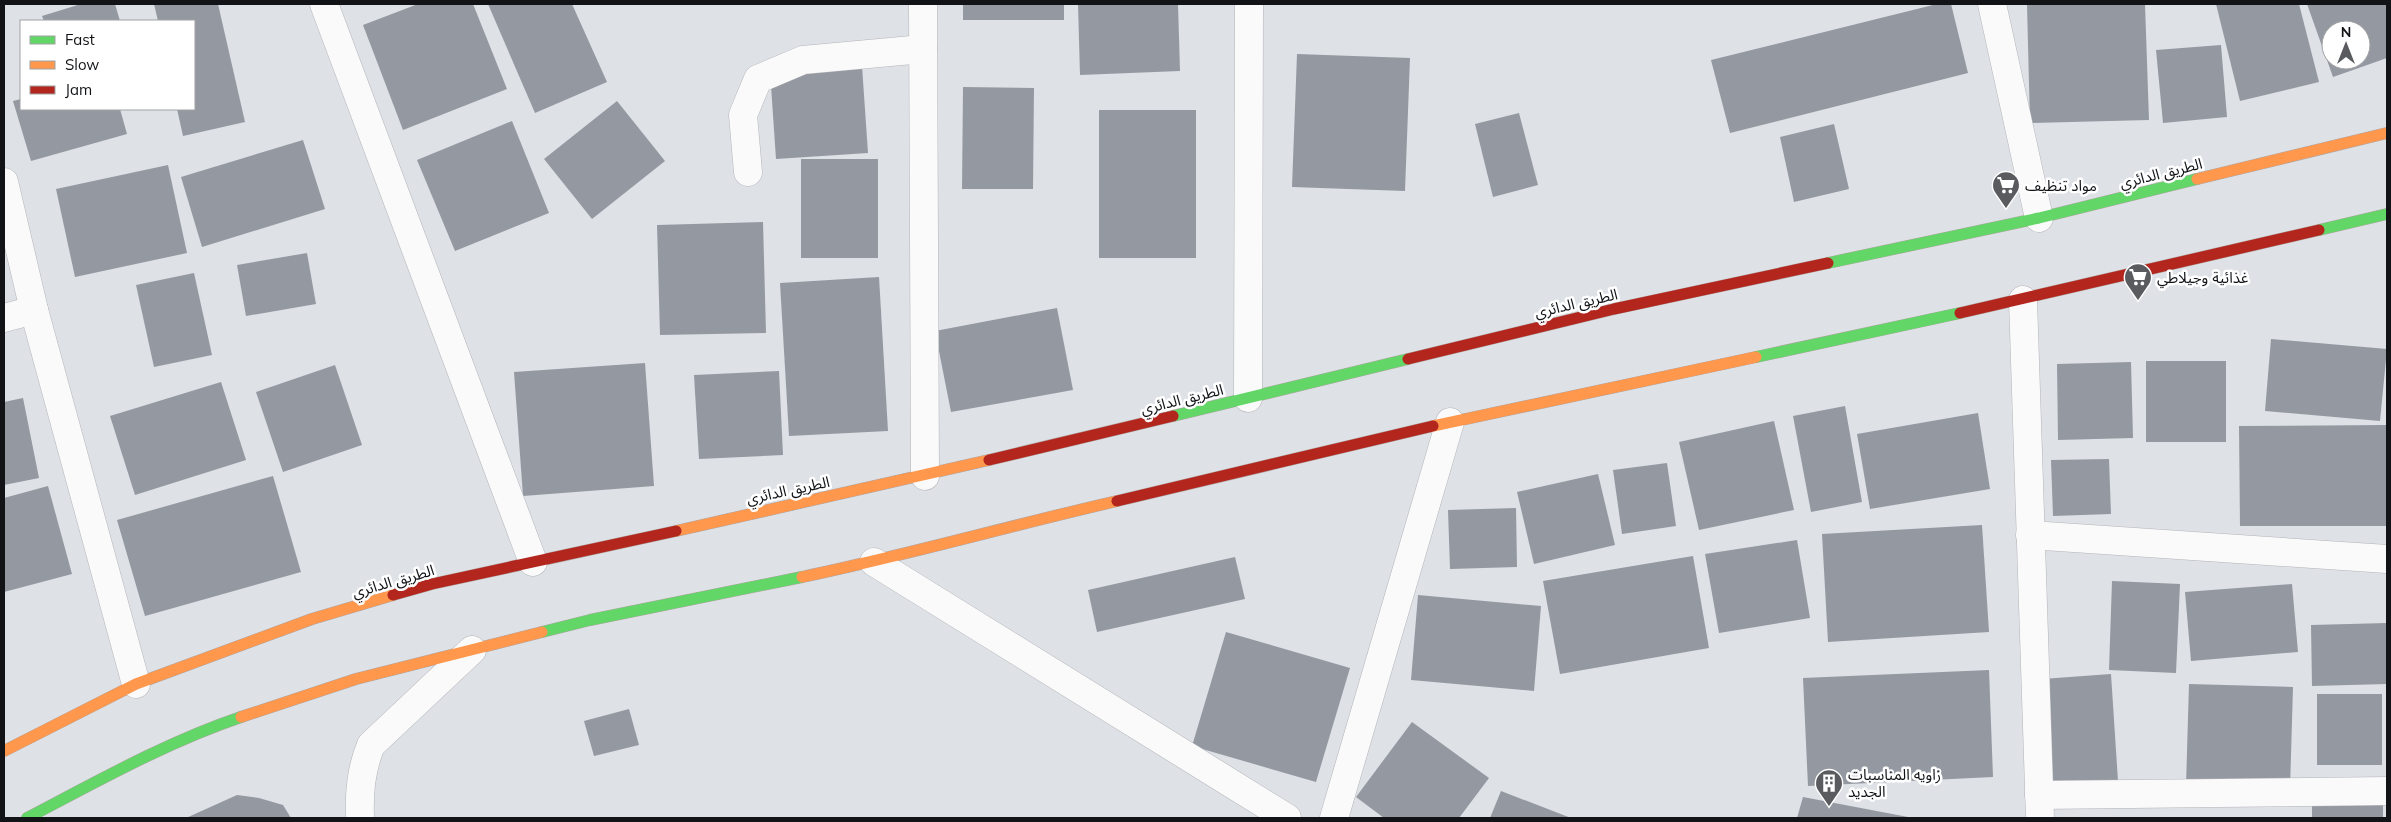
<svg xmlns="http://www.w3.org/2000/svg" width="2391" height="822" font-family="Mulish,'Noto Sans Arabic',sans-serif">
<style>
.building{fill:#9498a1;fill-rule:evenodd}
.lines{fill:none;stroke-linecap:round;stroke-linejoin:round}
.street-casing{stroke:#b3b4b8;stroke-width:29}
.fast-casing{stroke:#afa5a2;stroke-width:12}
.slow-casing{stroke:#afa5a2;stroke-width:12}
.jam-casing{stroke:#afa5a2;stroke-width:12}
.street{stroke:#fafafb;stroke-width:28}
.fast{stroke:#63d668;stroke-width:11}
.slow{stroke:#ff974d;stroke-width:11}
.jam{stroke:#b3261e;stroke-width:11}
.labels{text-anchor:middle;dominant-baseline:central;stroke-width:5;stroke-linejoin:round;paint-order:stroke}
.street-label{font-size:15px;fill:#111316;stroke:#fff}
.poi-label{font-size:15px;fill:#111316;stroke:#fff;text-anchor:start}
</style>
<rect width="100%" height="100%" fill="#dee1e6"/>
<!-- building -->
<g class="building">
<polygon points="81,4 115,4 120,21 44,21 42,16"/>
<polygon points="154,4 218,4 245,122 183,136 177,109 194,109 194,21 158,21"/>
<polygon points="418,4 473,4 507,89 403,130 363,25"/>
<polygon points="488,4 572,4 607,82 535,113"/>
<rect x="963" y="4" width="101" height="16"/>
<polygon points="1078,4 1178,4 1180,71 1080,75"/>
<polygon points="1937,4 1951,4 1968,73 1730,133 1711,60"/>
<polygon points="2086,4 2145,4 2149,120 2030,123 2027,5"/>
<polygon points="2216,4 2299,4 2319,82 2240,101"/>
<path d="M2307,4h80v54l-54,19zM2331,30h30v30h-30z"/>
<polygon points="2221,45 2227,117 2163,123 2156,50"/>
<polygon points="1297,54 1410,58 1405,191 1292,187"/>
<polygon points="862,66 868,153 776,159 770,71"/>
<polygon points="963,87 1034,88 1033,189 962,189"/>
<polygon points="21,99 21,109 120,109 127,134 31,161 13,101"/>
<polygon points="617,101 665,161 592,219 544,159"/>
<rect x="1099" y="110" width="97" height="148"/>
<polygon points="1519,113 1538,185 1493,197 1475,124"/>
<polygon points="512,121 549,213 455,251 417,160"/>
<polygon points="1834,124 1849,189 1794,202 1780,137"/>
<polygon points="303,140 325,209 202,247 181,177"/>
<rect x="801" y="159" width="77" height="99"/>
<polygon points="168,165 187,253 75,277 56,189"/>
<polygon points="763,222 766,333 660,335 657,225"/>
<polygon points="307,253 316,304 246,316 237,265"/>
<polygon points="194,273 212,355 154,367 136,285"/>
<polygon points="879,277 888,431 789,436 780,283"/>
<polygon points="1057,308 1073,390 951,412 935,331"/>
<polygon points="2271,339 2387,349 2380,421 2265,411"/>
<rect x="2146" y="361" width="80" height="81"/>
<polygon points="2131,362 2133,438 2058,440 2057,364"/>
<polygon points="645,363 654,486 523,496 514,372"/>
<polygon points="335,365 362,445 283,472 256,392"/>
<polygon points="779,371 783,455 699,459 694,375"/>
<polygon points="221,382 246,460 135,495 110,416"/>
<polygon points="23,398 39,478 4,485 4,402"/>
<polygon points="1845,406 1862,502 1811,512 1793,416"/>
<polygon points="1978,413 1990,489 1870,509 1857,434"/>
<polygon points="1774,421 1794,510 1699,530 1679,442"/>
<polygon points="2387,425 2387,526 2240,526 2239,426"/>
<polygon points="2109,459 2111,514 2053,516 2051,460"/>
<polygon points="1667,463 1676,526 1622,534 1613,470"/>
<polygon points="1598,474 1615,545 1534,564 1517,492"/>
<polygon points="273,476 301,572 145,616 117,520"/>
<polygon points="48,486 72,574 4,592 4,498"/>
<polygon points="1516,508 1517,567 1450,569 1448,510"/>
<polygon points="1982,525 1989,632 1828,642 1822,534"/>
<polygon points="1797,540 1810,618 1719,633 1705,554"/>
<polygon points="1693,556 1709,648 1560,674 1543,581"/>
<polygon points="1235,557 1245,599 1097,632 1088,590"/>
<polygon points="2112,581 2180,584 2176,673 2109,670"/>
<polygon points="2292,584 2298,652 2191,661 2185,592"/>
<polygon points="1418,595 1541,606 1534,691 1411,680"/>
<polygon points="2387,623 2387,684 2312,686 2311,625"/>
<polygon points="1226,632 1350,668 1316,782 1192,746"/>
<polygon points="1989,670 1993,777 1808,786 1803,678"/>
<polygon points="2111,674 2118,781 2048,786 2042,679"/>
<polygon points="2189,684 2293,687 2290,789 2186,786"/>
<rect x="2317" y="694" width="65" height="71"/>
<polygon points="629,709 639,745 594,756 584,721"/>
<polygon points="1412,722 1489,778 1459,818 1384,818 1356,797"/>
<polygon points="1501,791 1571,818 1490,818"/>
<polygon points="237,795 259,798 283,805 291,818 186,818"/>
<polygon points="1803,797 1908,817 1908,818 1797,818"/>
<polygon points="2312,804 2383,805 2383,818 2312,818"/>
</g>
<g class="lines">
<!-- street casing -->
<g class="street-casing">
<g id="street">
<polyline points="324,4 533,562"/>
<polyline points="923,4 925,476"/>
<polyline points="1992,4 2039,218"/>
<polyline points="748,172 743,115 758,79 803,60 923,49"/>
<polyline points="4,182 34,310 136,684"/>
<polyline points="2023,300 2040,818"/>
<polyline points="4,318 34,310"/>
<polyline points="1248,398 1249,4"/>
<polyline points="2030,535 2387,559"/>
<polyline points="874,562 1287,818"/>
<polyline points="2039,795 2387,791"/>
<path d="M360,818c-1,-26 1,-48 11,-73l101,-95"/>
<polyline points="1334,818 1450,422"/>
</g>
</g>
<!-- fast casing -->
<g class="fast-casing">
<g id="fast">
<polyline points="2319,230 2387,214"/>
<polyline points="1828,263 2039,218 2197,179"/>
<polyline points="1756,357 1960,313"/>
<polyline points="1173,416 1408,359"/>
<polyline points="542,632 590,620 802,577"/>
<path d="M27,818c69,-36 140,-76 214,-101"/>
</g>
</g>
<!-- slow casing -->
<g class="slow-casing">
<g id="slow">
<polyline points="2197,179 2387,133"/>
<polyline points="1433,426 1756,357"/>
<polyline points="676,531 989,460"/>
<path d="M802,577c106,-22 210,-52 315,-76"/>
<polyline points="241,717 356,679 542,632"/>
<polyline points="4,751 136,684 312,619 393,595"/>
</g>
</g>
<!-- jam casing -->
<g class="jam-casing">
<g id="jam">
<polyline points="1960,313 2319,230"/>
<polyline points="1408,359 1614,309 1828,263"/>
<polyline points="989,460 1173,416"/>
<polyline points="1117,501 1433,426"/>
<polyline points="393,595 432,584 676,531"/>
</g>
</g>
<!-- street -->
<use href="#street" class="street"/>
<!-- fast -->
<use href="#fast" class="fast"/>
<!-- slow -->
<use href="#slow" class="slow"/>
<!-- jam -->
<use href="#jam" class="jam"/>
</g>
<!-- icons -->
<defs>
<g id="supermarket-pin" transform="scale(1.4375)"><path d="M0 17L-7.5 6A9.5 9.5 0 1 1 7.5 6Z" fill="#595b5f" stroke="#fff"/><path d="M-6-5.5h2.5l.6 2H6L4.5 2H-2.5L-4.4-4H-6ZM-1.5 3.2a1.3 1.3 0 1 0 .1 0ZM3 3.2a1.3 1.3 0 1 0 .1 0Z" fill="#fff"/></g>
<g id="building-pin" transform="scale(1.4375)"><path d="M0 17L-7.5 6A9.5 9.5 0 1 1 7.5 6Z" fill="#595b5f" stroke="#fff"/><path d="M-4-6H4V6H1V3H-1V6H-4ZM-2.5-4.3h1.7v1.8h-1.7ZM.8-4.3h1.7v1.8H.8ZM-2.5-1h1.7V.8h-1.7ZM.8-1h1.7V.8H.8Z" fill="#fff"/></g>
</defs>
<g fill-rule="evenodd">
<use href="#supermarket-pin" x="2006" y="185"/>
<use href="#supermarket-pin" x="2138" y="277"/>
<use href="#building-pin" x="1829" y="783"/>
</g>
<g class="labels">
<!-- street labels -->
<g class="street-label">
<text transform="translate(2161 173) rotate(-14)">الطريق الدائري</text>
<text transform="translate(1576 303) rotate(-13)">الطريق الدائري</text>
<text transform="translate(1182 399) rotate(-14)">الطريق الدائري</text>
<text transform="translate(788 490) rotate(-12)">الطريق الدائري</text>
<text transform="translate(393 581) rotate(-16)">الطريق الدائري</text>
</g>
<!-- poi labels -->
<g class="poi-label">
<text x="2025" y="185">مواد تنظيف</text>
<text x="2157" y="277">غذائية وجيلاطي</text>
<text x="1848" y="774">زاويه المناسبات<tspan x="1848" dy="17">الجديد</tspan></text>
</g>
</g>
<!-- border -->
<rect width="2391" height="822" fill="none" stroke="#111316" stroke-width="10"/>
<!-- legend -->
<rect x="20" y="20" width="175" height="90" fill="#ffffff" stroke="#a0a1a2"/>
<rect x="30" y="36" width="25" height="8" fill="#63d668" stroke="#a0a1a2"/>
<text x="65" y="45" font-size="15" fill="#111316">Fast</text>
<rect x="30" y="61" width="25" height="8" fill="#ff974d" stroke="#a0a1a2"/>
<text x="65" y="70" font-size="15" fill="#111316">Slow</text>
<rect x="30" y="86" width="25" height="8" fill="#b3261e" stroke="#a0a1a2"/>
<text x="65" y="95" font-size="15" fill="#111316">Jam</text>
<!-- north arrow -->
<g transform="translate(2346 45)"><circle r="24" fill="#ffffff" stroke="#a0a1a2"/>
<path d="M0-4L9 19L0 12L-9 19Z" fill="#595b5f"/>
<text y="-8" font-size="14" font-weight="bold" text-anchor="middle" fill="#111316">N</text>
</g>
</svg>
